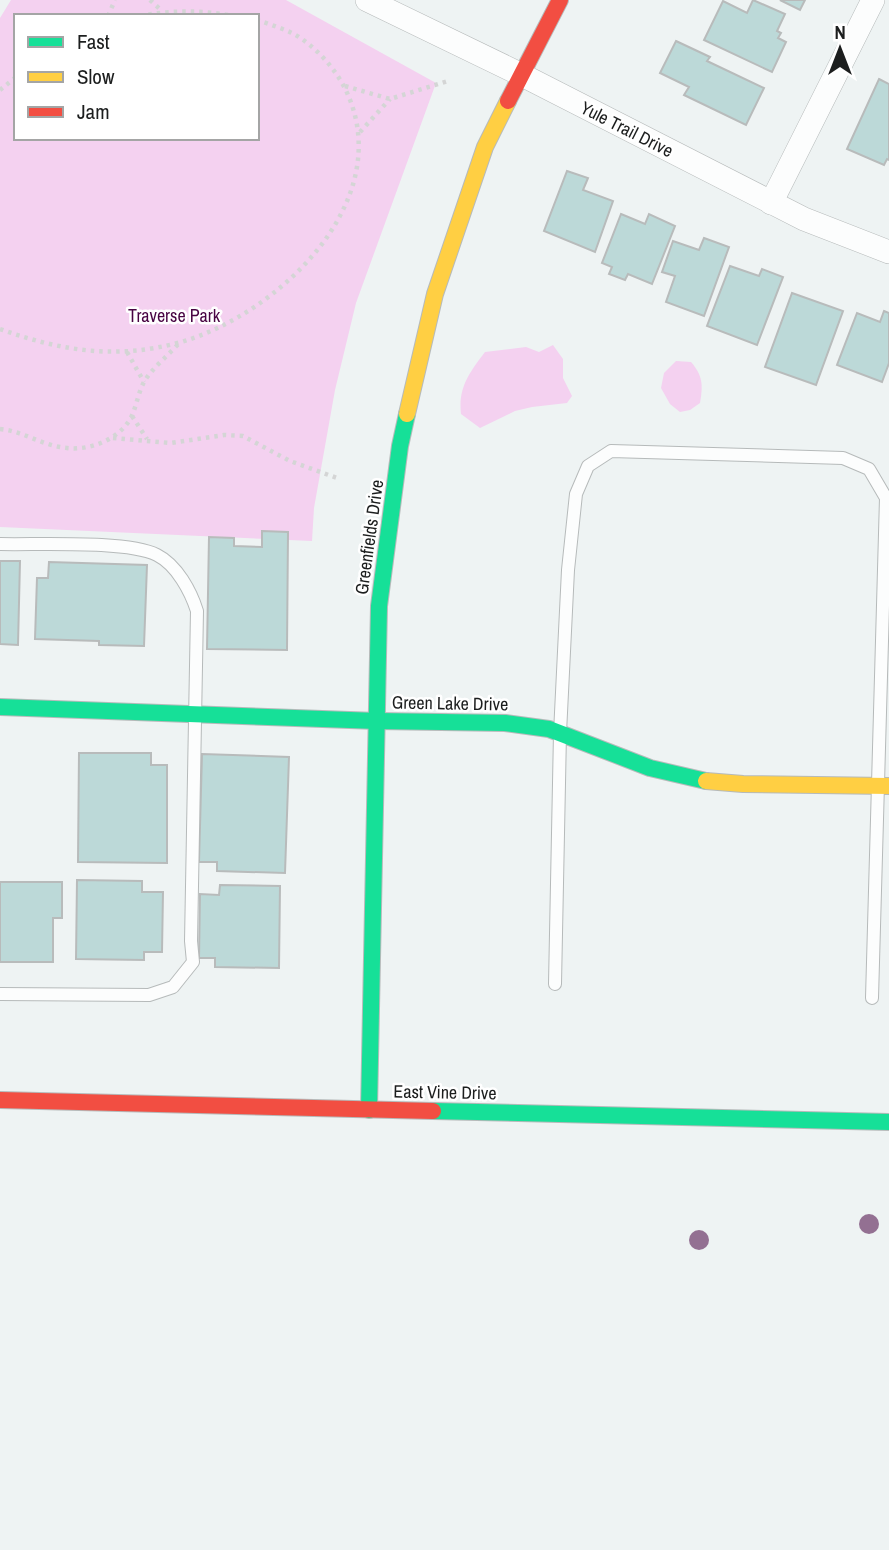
<svg xmlns="http://www.w3.org/2000/svg" width="889" height="1550" font-family="'Archivo Narrow',sans-serif">
<style>
.green{fill:#f4d1f0;fill-rule:evenodd}
.building{fill:#bcd9d8;stroke:#b8bbbb;stroke-width:2}
.lines{fill:none;stroke-linecap:round;stroke-linejoin:round}
.lane-casing{stroke:#b6baba;stroke-width:14}
.street-casing{stroke:#b6baba;stroke-width:24}
.fast-casing{stroke:#b6baba;stroke-width:18}
.slow-casing{stroke:#b6baba;stroke-width:18}
.jam-casing{stroke:#b6baba;stroke-width:18}
.path{stroke:#d4d5d5;stroke-width:4.5;stroke-dasharray:3.5 5;stroke-linecap:butt}
.lane{stroke:#fcfdfd;stroke-width:12}
.street{stroke:#fcfdfd;stroke-width:23}
.fast{stroke:#16e098;stroke-width:16}
.slow{stroke:#ffcf43;stroke-width:16}
.jam{stroke:#f24e42;stroke-width:16}
.tree{fill:#937092}
.labels{text-anchor:middle;dominant-baseline:central;stroke-width:5;stroke-linejoin:round;paint-order:stroke}
.street-label{font-size:18px;fill:#1c1e1e;stroke:#fff}
.park-label{font-size:18px;fill:#480443;stroke:#fff}
</style>
<rect width="100%" height="100%" fill="#eef3f3"/>
<!-- green -->
<g class="green">
<path d="M11,0h275l150,83 -80,220 -21,87 -21,118 -2,33 -312,-14v-509zM16,16h241v122h-241z"/>
<path d="M553,345l10,14v19l9,18 -5,7 -35,4 -17,4 -35,17 -19,-14c-3,-26 8,-41 24,-62l41,-5 13,5z"/>
<path d="M676,361l15,1c12,14 12,23 9,41l-10,7 -10,2 -10,-8 -9,-16 3,-15z"/>
</g>
<!-- building -->
<g class="building">
<polygon points="753,0 785,14 777,31 781,33 778,38 786,42 772,72 704,40 723,1 747,13"/>
<polygon points="780,0 805,0 800,10"/>
<polygon points="676,41 710,57 707,61 764,88 746,125 684,95 689,87 660,73"/>
<polygon points="879,79 889,84 889,160 887,159 884,165 847,149"/>
<polygon points="567,171 588,178 583,190 613,201 595,252 544,231"/>
<polygon points="621,214 645,224 649,214 675,226 652,284 628,274 625,280 609,274 612,267 602,263"/>
<polygon points="704,238 729,247 704,316 666,302 675,276 662,272 673,241 699,250"/>
<polygon points="730,266 759,276 762,269 783,277 757,345 707,326"/>
<polygon points="792,293 843,311 816,385 765,367"/>
<polygon points="884,311 889,313 889,363 882,382 837,365 857,313 880,322"/>
<polygon points="262,531 288,532 287,650 207,649 209,537 234,538 234,546 262,547"/>
<polygon points="0,561 20,561 18,645 0,644"/>
<polygon points="49,562 147,565 144,646 99,645 99,641 35,639 37,578 48,578"/>
<polygon points="79,753 151,753 151,765 167,765 167,863 78,862"/>
<polygon points="202,754 289,757 285,873 217,871 217,862 199,862"/>
<polygon points="77,880 142,881 142,892 163,892 162,952 144,952 144,960 76,959"/>
<polygon points="0,882 62,882 62,918 53,918 53,962 0,962"/>
<polygon points="220,885 280,886 279,968 215,967 215,958 199,958 200,894 219,895"/>
</g>
<g class="lines">
<!-- lane casing -->
<g class="lane-casing">
<g id="lane">
<path d="M0,544c37,1 127,-4 157,11 20,10 34,37 40,56l-6,330 2,21 -20,25 -24,8 -149,-1"/>
<polyline points="555,984 560,733 568,570 576,494 588,466 611,451 843,458 869,469 886,498 872,998"/>
</g>
</g>
<!-- street casing -->
<g class="street-casing">
<g id="street">
<polyline points="367,0 522,75 804,219 889,252"/>
<polyline points="771,203 873,0"/>
</g>
</g>
<!-- fast casing -->
<g class="fast-casing">
<g id="fast">
<polyline points="0,707 377,721 505,723 549,729 650,768 706,781"/>
<polyline points="369,1110 379,606 400,446 407,414"/>
<polyline points="433,1111 889,1122"/>
</g>
</g>
<!-- slow casing -->
<g class="slow-casing">
<g id="slow">
<polyline points="407,414 435,294 485,147 508,101"/>
<polyline points="706,781 743,784 889,786"/>
</g>
</g>
<!-- jam casing -->
<g class="jam-casing">
<g id="jam">
<polyline points="508,101 560,0"/>
<polyline points="0,1100 433,1111"/>
</g>
</g>
<!-- path -->
<g class="path">
<polyline points="150,0 162,11"/>
<polyline points="108,16 115,0"/>
<path d="M140,16c31,-6 62,-6 94,0"/>
<polyline points="345,86 390,99 448,81"/>
<polyline points="0,90 16,77"/>
<polyline points="360,132 390,99"/>
<path d="M0,329c61,22 117,31 181,13 97,-28 214,-139 167,-247 -10,-24 -33,-50 -56,-62 -11,-5 -23,-9 -35,-13"/>
<polyline points="127,352 144,382"/>
<polyline points="132,416 147,439"/>
<path d="M0,429c23,2 43,17 67,19 25,3 57,-11 66,-35 4,-10 6,-22 11,-31 8,-14 25,-27 36,-40"/>
<polyline points="113,438 171,443 224,435 243,436 290,461 337,478"/>
</g>
<!-- lane -->
<use href="#lane" class="lane"/>
<!-- street -->
<use href="#street" class="street"/>
<!-- fast -->
<use href="#fast" class="fast"/>
<!-- slow -->
<use href="#slow" class="slow"/>
<!-- jam -->
<use href="#jam" class="jam"/>
</g>
<!-- trees -->
<g class="tree">
<circle cx="869" cy="1224" r="10"/>
<circle cx="699" cy="1240" r="10"/>
</g>
<g class="labels">
<!-- street labels -->
<g class="street-label">
<text transform="translate(627 129) rotate(27)">Yule Trail Drive</text>
<text transform="translate(369 537) rotate(-82)">Greenfields Drive</text>
<text transform="translate(450 703) rotate(1)">Green Lake Drive</text>
<text transform="translate(445 1092) rotate(1)">East Vine Drive</text>
</g>
<!-- park labels -->
<g class="park-label">
<text x="174" y="315">Traverse Park</text>
</g>
</g>
<!-- legend -->
<rect x="14" y="14" width="245" height="126" fill="#ffffff" stroke="#a4a5a5" stroke-width="2"/>
<rect x="28" y="37" width="35" height="10" fill="#16e098" stroke="#a4a5a5" stroke-width="2"/>
<text x="77" y="49" font-size="21" fill="#1c1e1e">Fast</text>
<rect x="28" y="72" width="35" height="10" fill="#ffcf43" stroke="#a4a5a5" stroke-width="2"/>
<text x="77" y="84" font-size="21" fill="#1c1e1e">Slow</text>
<rect x="28" y="107" width="35" height="10" fill="#f24e42" stroke="#a4a5a5" stroke-width="2"/>
<text x="77" y="119" font-size="21" fill="#1c1e1e">Jam</text>
<!-- north arrow -->
<g transform="translate(840 49)" stroke="#ffffff" stroke-width="5" paint-order="stroke">
<path d="M0-5L12 26L0 18L-12 26Z" fill="#1c1e1e"/>
<text y="-10" font-size="19" font-weight="bold" text-anchor="middle" fill="#1c1e1e">N</text>
</g>
</svg>
